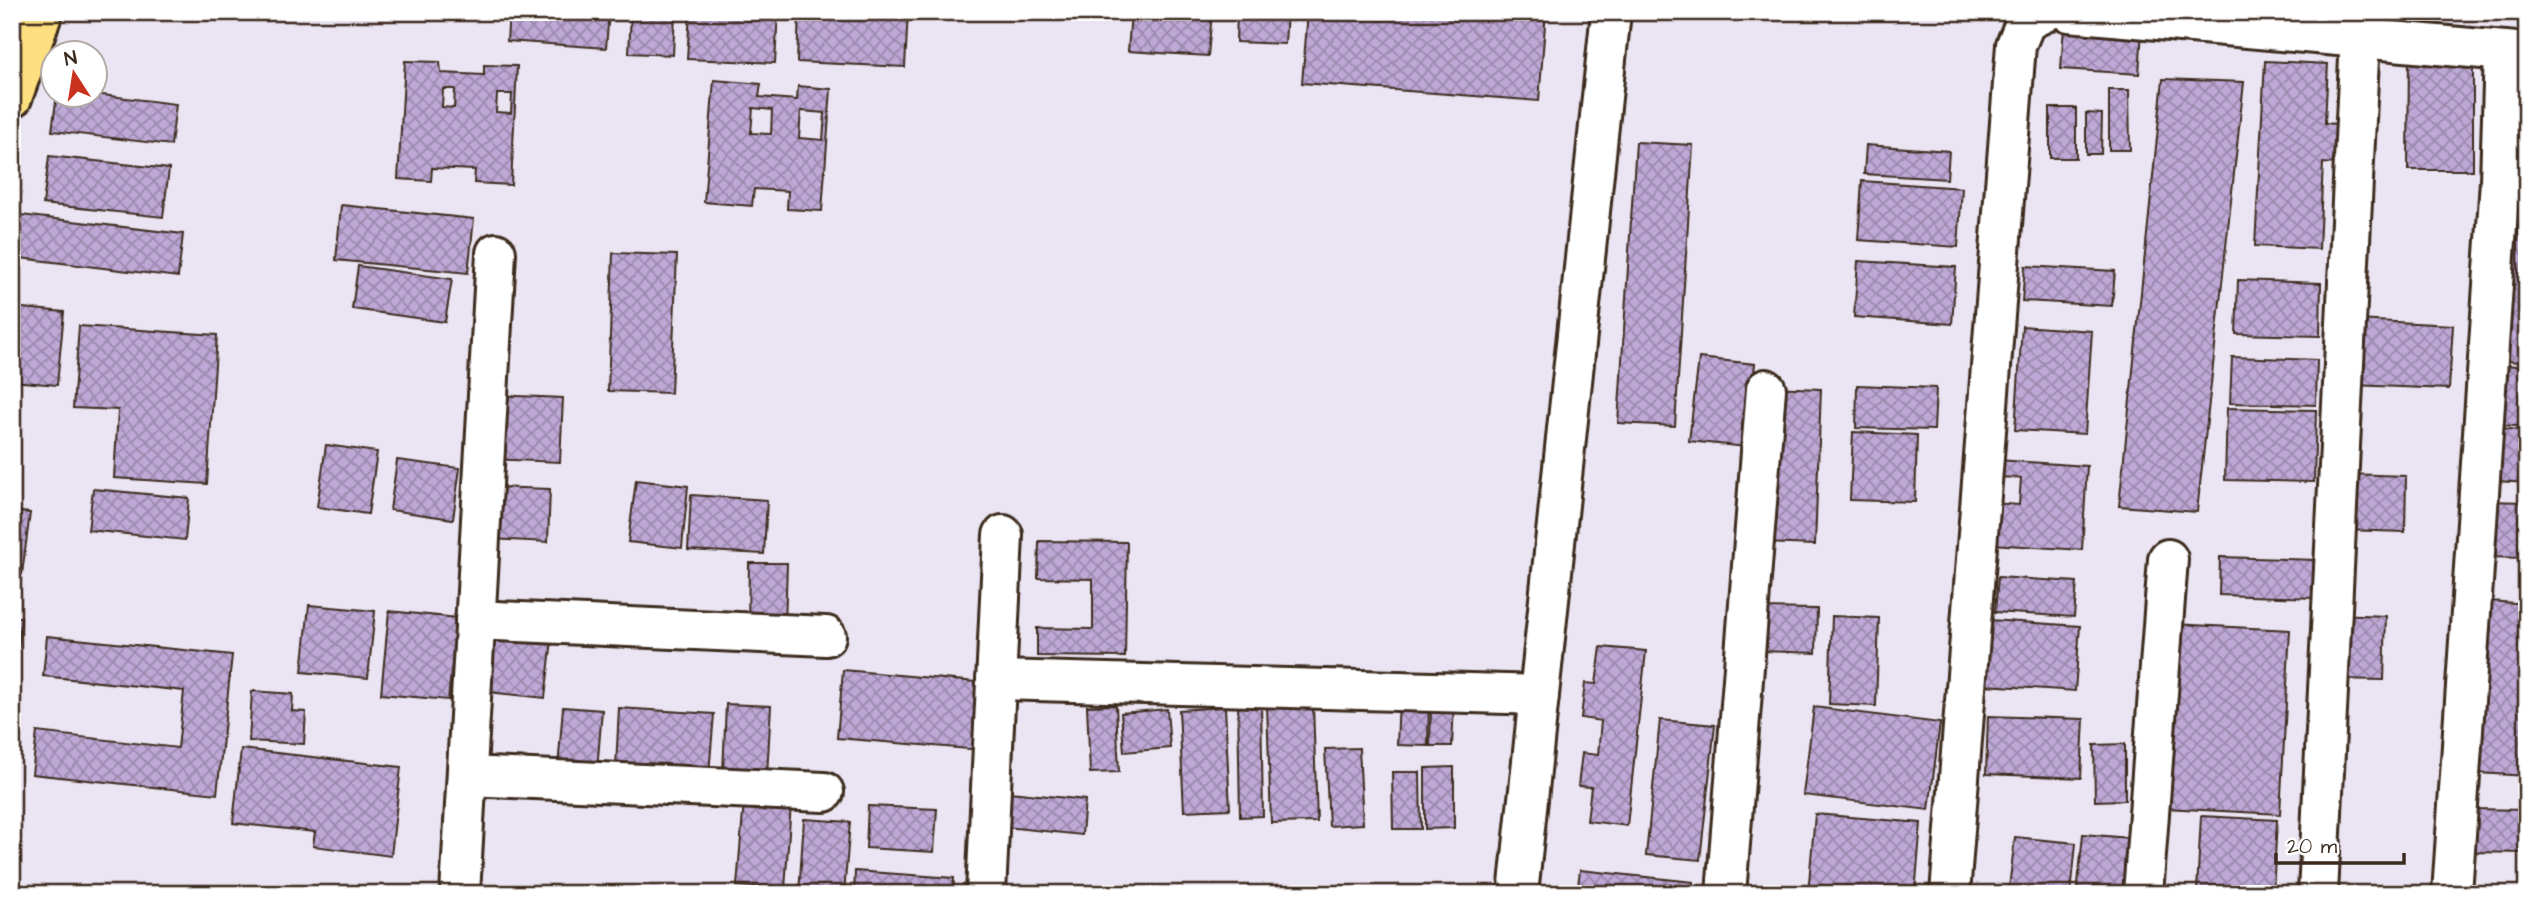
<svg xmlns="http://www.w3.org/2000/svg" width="2539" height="906" font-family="'Architects Daughter',sans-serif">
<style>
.building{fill:url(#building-cross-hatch);stroke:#3b2a1e;stroke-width:2;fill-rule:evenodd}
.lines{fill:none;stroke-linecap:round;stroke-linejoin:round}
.minor-casing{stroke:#3b2a1e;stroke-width:44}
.major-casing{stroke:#3b2a1e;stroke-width:44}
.minor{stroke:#fff;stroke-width:38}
.major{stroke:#fedf80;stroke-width:38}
</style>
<defs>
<pattern id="building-cross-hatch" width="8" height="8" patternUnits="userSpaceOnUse" patternTransform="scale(1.75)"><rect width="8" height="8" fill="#bda8d6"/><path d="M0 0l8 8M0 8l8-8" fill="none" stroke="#9b89ad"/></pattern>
</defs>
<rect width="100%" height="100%" fill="#ebe5f3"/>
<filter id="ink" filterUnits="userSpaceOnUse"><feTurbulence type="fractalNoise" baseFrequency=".0143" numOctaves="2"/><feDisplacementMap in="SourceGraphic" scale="14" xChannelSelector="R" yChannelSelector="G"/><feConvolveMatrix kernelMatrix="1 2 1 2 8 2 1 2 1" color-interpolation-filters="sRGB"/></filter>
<g filter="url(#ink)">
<!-- building -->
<g class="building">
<polygon points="509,12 609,12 606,48 507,41"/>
<polygon points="631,12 675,12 673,55 629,53"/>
<polygon points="690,12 778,12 775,63 687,59"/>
<polygon points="799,12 908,12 905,67 797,62"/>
<polygon points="1131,12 1212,12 1208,56 1128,51"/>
<polygon points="1237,12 1287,12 1285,44 1236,42"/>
<polygon points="1308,12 1546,12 1539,101 1302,83"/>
<polygon points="2317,12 2362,12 2361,17 2317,14"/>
<polygon points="2064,26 2142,31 2139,74 2061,69"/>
<polygon points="2409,49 2473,49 2473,170 2408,170"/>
<path d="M405,61l35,1 1,11 43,2v-10l33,1 -6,119 -37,-2 1,-13 -43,-2 -1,13 -33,-2zM443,89h12l-1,19 -12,-1zM497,94h15l-1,19 -15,-1z"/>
<polygon points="2265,61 2328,64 2325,123 2337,124 2335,164 2323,163 2319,249 2255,246"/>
<polygon points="2516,61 2527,61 2527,109 2513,109"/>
<polygon points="2163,79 2244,82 2197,512 2119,506"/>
<path d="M714,80l47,4 -2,13 38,3 1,-14 33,3 -9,122 -35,-2 1,-18 -34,-2 -2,17 -48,-4zM753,108l19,2 -1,24 -20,-1zM801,111l24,2 -2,27 -24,-2z"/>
<polygon points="2109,90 2129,90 2130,150 2109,150"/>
<polygon points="57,94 94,94 176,104 171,145 52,131"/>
<rect x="2050" y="108" width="26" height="50"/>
<polygon points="2086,113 2102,114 2101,154 2086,154"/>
<polygon points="2519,135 2527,135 2527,363 2499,360"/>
<polygon points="1636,142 1693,145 1675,426 1618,423"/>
<polygon points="1866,145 1949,151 1947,179 1864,174"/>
<polygon points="49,156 169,169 163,217 43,204"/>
<polygon points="1862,181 1962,188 1958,247 1858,240"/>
<polygon points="341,205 474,219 468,273 336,260"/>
<polygon points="12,214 183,234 178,277 12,257"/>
<polygon points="613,253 677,255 671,393 608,391"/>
<polygon points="1858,261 1956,267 1952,324 1854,317"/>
<polygon points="358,266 452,279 445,322 352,309"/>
<polygon points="2025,266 2115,271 2112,306 2022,301"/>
<polygon points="2238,280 2321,283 2320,336 2236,334"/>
<polygon points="12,307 64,312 57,385 12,381"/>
<polygon points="2356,320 2453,325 2449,389 2352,385"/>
<polygon points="79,326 217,335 207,484 114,478 118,410 73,408"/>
<polygon points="2022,326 2092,331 2085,434 2015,430"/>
<polygon points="2232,357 2317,360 2316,405 2230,403"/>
<polygon points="1699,358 1755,364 1746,447 1689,441"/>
<polygon points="2494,364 2527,367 2527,427 2489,424"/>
<polygon points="1857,385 1936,388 1934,430 1856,428"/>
<polygon points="1771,387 1821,389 1815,545 1766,543"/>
<polygon points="494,395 563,398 560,462 491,459"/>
<polygon points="2227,408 2316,410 2314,482 2225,480"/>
<polygon points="2502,428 2527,431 2527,483 2497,481"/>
<polygon points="1853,432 1917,435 1915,502 1850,500"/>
<polygon points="326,445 377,452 368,514 317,507"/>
<polygon points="397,460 460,468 453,519 390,510"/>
<polygon points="1997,460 2087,466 2082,550 1991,544 1994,503 2019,505 2021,478 1996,477"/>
<polygon points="2347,474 2406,476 2405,532 2345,530"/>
<polygon points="636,480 688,486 682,548 628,542"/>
<polygon points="494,487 550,489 548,542 492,539"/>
<polygon points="93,489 189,498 185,540 88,530"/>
<polygon points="691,495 767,500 764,554 688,550"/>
<polygon points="2487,501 2527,502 2527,558 2485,557"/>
<polygon points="12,511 30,513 22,574 12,573"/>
<polygon points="1039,541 1127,542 1125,657 1037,656 1037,628 1093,629 1093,579 1038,578"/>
<polygon points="2220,557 2317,560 2316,598 2219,595"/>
<polygon points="749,563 787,563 785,626 748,626"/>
<polygon points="1998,577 2077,582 2074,617 1995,612"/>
<polygon points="2489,601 2527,604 2527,776 2477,773"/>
<polygon points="309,605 375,611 368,678 302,672"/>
<polygon points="1761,608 1817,609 1816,653 1760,651"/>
<polygon points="389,611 457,618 448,700 381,694"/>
<polygon points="2335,614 2386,616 2384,680 2333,679"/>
<polygon points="1832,616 1879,618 1876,706 1829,704"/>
<polygon points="12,617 21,617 12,732"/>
<polygon points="1990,620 2080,626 2075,691 1985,685"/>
<polygon points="2173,624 2290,630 2280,814 2164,808"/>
<polygon points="486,633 552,640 545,698 479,691"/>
<polygon points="47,636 232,655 217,794 32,774 37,732 178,748 184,691 43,676"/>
<polygon points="1601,647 1646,651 1627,826 1587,821 1591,787 1578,786 1582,753 1598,755 1601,721 1581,718 1585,683 1596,684"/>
<polygon points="843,670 987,683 981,750 837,738"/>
<polygon points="252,691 293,694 292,711 306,712 304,744 249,741"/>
<polygon points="1399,698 1429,699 1428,746 1397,745"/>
<polygon points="1238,702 1261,702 1263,816 1240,817"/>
<polygon points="726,704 771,706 767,775 723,773"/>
<polygon points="1313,704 1317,822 1271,823 1267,705"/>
<polygon points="1431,704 1454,704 1452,746 1430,746"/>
<polygon points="1116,705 1119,772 1090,773 1087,706"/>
<polygon points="563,707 602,710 597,771 558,768"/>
<polygon points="1225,707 1230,809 1184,811 1179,710"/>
<polygon points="1814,707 1940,723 1929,810 1803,795"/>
<polygon points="619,708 714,714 709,774 616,767"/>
<polygon points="1167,709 1170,748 1124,752 1121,713"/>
<polygon points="1988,716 2084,719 2081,778 1986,774"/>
<polygon points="1660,720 1715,725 1700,860 1646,855"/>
<polygon points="2125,744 2125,800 2095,801 2094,745"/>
<polygon points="1359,748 1363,824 1329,826 1325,749"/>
<polygon points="241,749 401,767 391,856 313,846 315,832 233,823"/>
<polygon points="1454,767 1454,828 1425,829 1425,768"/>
<polygon points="1392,772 1420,772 1421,829 1393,829"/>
<polygon points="1000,791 1085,800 1082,835 996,826"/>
<polygon points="744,801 791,804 785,889 737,886"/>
<polygon points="868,806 937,809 934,852 866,848"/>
<polygon points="2471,809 2527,810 2527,853 2470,852"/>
<polygon points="1815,814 1921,823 1915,894 1808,894"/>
<polygon points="2201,816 2277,820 2273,894 2197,891"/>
<polygon points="804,819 850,822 844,894 799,894"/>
<polygon points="2083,834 2129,838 2124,894 2077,894"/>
<polygon points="2015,837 2076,843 2071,894 2009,888"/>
<polygon points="1580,870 1693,882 1692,894 1577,894"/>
<polygon points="855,871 954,878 953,894 854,894"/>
</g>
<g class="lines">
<!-- minor casing -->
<g class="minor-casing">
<g id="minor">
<polyline points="2069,12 2527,53"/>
<polyline points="475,620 826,636"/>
<polyline points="996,680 1539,695"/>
<polyline points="467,776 824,792"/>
<polyline points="460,894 496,253"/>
<polyline points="986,894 1003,535"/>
<polyline points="1518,894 1611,12"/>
<polyline points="1726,894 1766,389"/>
<polyline points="1950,894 2016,45 2026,21 2045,12"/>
<polyline points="2143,894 2168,559"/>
<polyline points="2318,894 2360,38"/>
<polyline points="2452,894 2500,181 2504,52"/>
</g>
</g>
<!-- major casing -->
<g class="major-casing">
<polyline id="major" points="12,98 43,12"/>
</g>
<!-- minor -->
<use href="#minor" class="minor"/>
<!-- major -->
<use href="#major" class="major"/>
</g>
</g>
<!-- margin -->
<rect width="2539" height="906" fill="none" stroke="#fff" stroke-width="42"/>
<rect x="21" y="21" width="2497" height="864" fill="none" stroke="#3b2a1e" stroke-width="2.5" filter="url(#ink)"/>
<!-- north arrow -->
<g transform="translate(74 74) rotate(348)"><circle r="33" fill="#ffffff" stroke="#b1aaa5" stroke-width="2"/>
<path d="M0-5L12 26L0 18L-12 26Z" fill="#c8321e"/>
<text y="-10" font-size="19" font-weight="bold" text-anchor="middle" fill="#3b2a1e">N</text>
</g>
<!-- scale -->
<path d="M2276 853v10h128v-10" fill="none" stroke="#3b2a1e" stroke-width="3.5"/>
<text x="2287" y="853" font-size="21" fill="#3b2a1e" stroke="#ffffff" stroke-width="5" paint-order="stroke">20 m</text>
</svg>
